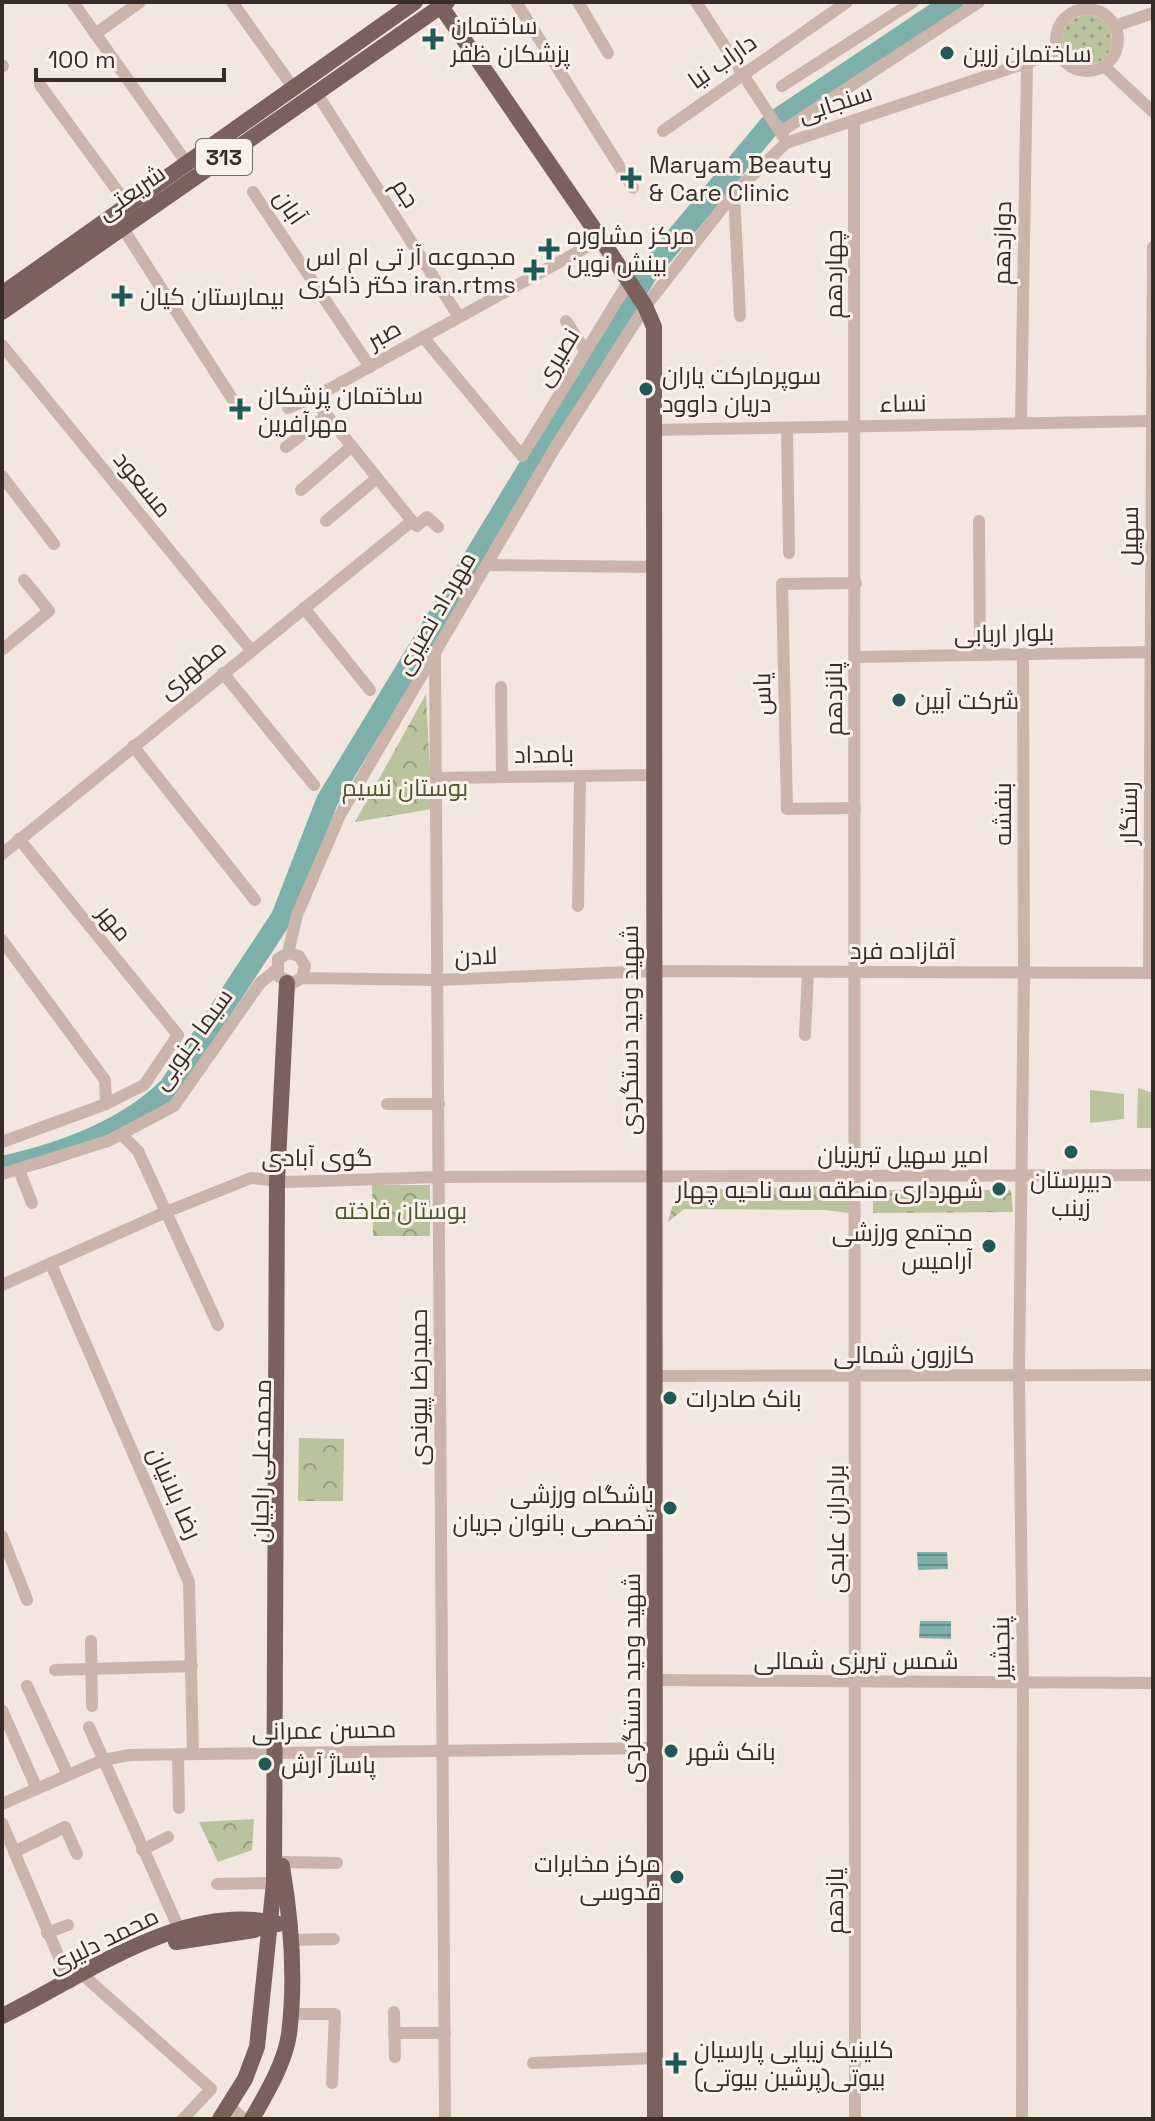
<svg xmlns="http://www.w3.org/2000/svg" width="1155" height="2121" font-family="'Space Grotesk',Cairo,sans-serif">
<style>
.grass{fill:url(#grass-dots)}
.park{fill:url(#park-crowns)}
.pitch{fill:#bac29e}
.water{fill:url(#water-rules)}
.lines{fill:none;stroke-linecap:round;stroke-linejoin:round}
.river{stroke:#7db0ab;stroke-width:22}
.minor{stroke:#cbb5aa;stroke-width:12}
.major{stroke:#7a615b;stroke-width:16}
.poi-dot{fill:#1f5a56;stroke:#faf1eb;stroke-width:3}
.labels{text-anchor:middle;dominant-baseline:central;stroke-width:6;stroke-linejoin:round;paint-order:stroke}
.shield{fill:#faf1eb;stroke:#726763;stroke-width:2}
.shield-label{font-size:22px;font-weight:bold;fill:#382c29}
.poi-label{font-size:24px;fill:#382c29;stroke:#faf1eb;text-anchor:start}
.street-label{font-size:24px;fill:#382c29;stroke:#faf1eb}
.park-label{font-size:24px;fill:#4d562d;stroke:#faf1eb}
</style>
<defs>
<pattern id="grass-dots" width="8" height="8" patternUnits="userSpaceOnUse" patternTransform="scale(2)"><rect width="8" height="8" fill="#bac29e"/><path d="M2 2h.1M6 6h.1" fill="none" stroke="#989e81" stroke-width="1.8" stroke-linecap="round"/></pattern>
<pattern id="park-crowns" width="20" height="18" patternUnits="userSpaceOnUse" patternTransform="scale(2)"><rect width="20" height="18" fill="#bac29e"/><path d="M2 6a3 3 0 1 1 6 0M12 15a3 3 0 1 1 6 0" fill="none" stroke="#989e81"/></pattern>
<pattern id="water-rules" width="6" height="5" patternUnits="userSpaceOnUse" patternTransform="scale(2)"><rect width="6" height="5" fill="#7db0ab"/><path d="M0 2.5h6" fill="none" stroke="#678f8b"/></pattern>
</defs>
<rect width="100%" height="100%" fill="#f2e6de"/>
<!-- grass -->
<circle class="grass" cx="1087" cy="40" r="25"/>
<!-- park -->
<g class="park">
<polygon points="426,694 432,809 355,822"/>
<polygon points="372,1185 430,1185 430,1236 373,1236"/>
<polygon points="836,1186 844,1188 850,1203 849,1213 825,1210 684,1209 668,1222 675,1197 685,1190"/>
<polygon points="873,1190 1011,1190 1013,1212 873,1213"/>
<polygon points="299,1438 344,1439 343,1501 298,1501"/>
<polygon points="254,1819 252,1850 218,1862 199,1822"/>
</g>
<!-- pitch -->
<g class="pitch">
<polygon points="1138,1088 1153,1093 1153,1128 1137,1128"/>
<polygon points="1090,1090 1124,1094 1124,1119 1090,1123"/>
</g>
<!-- water -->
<g class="water">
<polygon points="917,1552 947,1552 948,1569 918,1570"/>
<polygon points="920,1621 951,1621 951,1639 919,1638"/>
</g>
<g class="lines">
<!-- river -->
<path class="river" d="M2,1167c59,-13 125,-37 168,-80l112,-170 45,-116 320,-528 124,-149 182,-122"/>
<!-- minor -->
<g class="minor">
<polyline points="73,2 186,162"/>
<polyline points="232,2 292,86"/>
<polyline points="516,2 633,188"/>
<polyline points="578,2 608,53"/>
<polyline points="696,2 783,136"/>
<circle cx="1087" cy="40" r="31"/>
<polyline points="1115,26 1153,13"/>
<polyline points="95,34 140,2"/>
<polyline points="2,65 3,66"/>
<polyline points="1104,66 1153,112"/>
<polyline points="40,85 127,204"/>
<polyline points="782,86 913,2"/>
<polyline points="316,92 459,317"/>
<polyline points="854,121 855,2119"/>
<polyline points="663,131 847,2"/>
<polyline points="782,131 979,2"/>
<polyline points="253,192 370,367"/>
<polyline points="734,193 740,316"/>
<polyline points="122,227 240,411"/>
<polyline points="566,321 586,352"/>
<polyline points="423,337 522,456 629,281"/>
<polyline points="2,345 251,650"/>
<polyline points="288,408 313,398"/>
<polyline points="1021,423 1027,63"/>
<polyline points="787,428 789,553"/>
<polyline points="654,430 1153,421"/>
<polyline points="286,447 327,415"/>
<polyline points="2,476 54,544"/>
<polyline points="301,490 352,446"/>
<polyline points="326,521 377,478"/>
<polyline points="412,521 313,398 601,239"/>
<polyline points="412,521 417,526 427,517 438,527"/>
<polyline points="979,521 980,655"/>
<polyline points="488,565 652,567"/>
<polyline points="304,608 370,690"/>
<polyline points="2,650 49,611 24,580"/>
<polyline points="435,655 445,2119"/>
<polyline points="855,657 1153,652"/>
<polyline points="223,673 314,785"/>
<polyline points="501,687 502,777"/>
<polyline points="133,746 255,900"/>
<polyline points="436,778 652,775"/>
<polyline points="855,808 787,809 782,584 856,583"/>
<polyline points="2,854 412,521"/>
<polyline points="578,906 580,776"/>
<polyline points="2,940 105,1080 106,1104"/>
<polyline points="288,953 297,915 340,815 553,451 645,307 734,193 786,143 1059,52"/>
<polyline points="1149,973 1153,247"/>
<polyline points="302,978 305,966 299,956 288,953 278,959 278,976 293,983 302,978 438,980 652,971 1153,973"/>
<polyline points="805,1035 808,972"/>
<polyline points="387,1104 439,1104"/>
<polyline points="122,1135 138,1151 218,1325"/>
<polyline points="2,1142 106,1104 144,1085 178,1035 19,839"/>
<polyline points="19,1170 32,1203"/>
<polyline points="2,1174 108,1141 174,1106 260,983 276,970"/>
<polyline points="51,1264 189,1582 193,1754"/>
<polyline points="2,1285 166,1212 251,1178 288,1182 439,1177 1153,1175"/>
<polyline points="654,1376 1153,1375"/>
<polyline points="2,1536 27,1600"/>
<polyline points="91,1641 92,1706"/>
<polyline points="55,1670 192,1666"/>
<polyline points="655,1680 1153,1683"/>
<polyline points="27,1686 68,1775"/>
<polyline points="2,1710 37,1789"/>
<polyline points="89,1727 179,1929"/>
<polyline points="178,1754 179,1808"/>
<polyline points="2,1804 103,1760 129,1755 655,1748"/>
<polyline points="2,1823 70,1983"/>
<polyline points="142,1850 168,1837"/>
<polyline points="14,1852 65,1827 77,1854"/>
<polyline points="281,1862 337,1863"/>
<polyline points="217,1884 274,1883"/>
<polyline points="47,1933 68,1925"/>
<polyline points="291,1940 334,1939"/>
<polyline points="83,1975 211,2089 183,2119"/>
<polyline points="394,2012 395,2057"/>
<polyline points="289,2014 335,2014 332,2083"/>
<polyline points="394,2033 445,2033"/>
<polyline points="533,2063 655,2058"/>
<polyline points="228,2105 244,2119"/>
<polyline points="1022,2119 1023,1683 1019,1375 1024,973 1023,654"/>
</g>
<!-- major -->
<g class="major">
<polyline points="438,2 601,239 645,306 654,327 655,2119"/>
<polyline points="2,294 415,2"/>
<polyline points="2,312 447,2"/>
<polyline points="176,1942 254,1930 266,1924"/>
<path d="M2,2016c82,-40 182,-116 277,-92"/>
<polyline points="220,2119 245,2079 257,2047 274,1883 277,1181 287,983"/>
<path d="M252,2119c14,-25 33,-56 37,-85 7,-55 2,-115 -7,-168"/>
</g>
</g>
<!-- markers -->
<g class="poi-dot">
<path d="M429 27h8v8h8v8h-8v8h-8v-8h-8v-8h8z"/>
<circle cx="947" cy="53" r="8"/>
<path d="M627 166h8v8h8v8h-8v8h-8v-8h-8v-8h8z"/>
<path d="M545 237h8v8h8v8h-8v8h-8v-8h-8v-8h8z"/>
<path d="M530 258h8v8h8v8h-8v8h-8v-8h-8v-8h8z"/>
<path d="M118 284h8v8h8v8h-8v8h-8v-8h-8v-8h8z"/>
<circle cx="646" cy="389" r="8"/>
<path d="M236 397h8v8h8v8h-8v8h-8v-8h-8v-8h8z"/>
<circle cx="899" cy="700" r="8"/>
<circle cx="1071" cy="1152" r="8"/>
<circle cx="999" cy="1189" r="8"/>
<circle cx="989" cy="1246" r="8"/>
<circle cx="670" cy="1398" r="8"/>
<circle cx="670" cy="1508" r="8"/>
<circle cx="671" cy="1751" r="8"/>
<circle cx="265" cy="1764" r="8"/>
<circle cx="677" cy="1877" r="8"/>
<path d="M672 2051h8v8h8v8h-8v8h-8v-8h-8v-8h8z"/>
</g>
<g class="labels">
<!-- shield labels -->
<rect class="shield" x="196" y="139" width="56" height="36" rx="6"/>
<g class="shield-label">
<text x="224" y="157">313</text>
</g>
<!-- poi labels -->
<g class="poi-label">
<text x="451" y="25">ساختمان<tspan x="451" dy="28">پزشکان ظفر</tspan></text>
<text x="963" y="53">ساختمان زرین</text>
<text x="649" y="164">Maryam Beauty<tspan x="649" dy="28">&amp; Care Clinic</tspan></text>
<text x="567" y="235">مرکز مشاوره<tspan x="567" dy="28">بینش نوین</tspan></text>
<text x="516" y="256" text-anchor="end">مجموعه آر تی ام اس<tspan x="516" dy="28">دکتر ذاکری iran.rtms</tspan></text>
<text x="140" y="296">بیمارستان کیان</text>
<text x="662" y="375">سوپرمارکت یاران<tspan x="662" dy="28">دریان داوود</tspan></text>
<text x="258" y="395">ساختمان پزشکان<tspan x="258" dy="28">مهرآفرین</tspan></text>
<text x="915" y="700">شرکت آبین</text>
<text x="1071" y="1179" text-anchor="middle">دبیرستان<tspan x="1071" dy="28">زینب</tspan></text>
<text x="983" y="1189" text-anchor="end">شهرداری منطقه سه ناحیه چهار</text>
<text x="973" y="1232" text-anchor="end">مجتمع ورزشی<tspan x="973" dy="28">آرامیس</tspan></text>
<text x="686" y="1398">بانک صادرات</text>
<text x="654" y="1494" text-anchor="end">باشگاه ورزشی<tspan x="654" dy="28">تخصصی بانوان جریان</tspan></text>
<text x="687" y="1751">بانک شهر</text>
<text x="281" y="1764">پاساژ آرش</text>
<text x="661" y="1863" text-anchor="end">مرکز مخابرات<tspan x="661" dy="28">قدوسی</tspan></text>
<text x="694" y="2049">کلینیک زیبایی پارسیان<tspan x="694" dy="28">بیوتی(پرشین بیوتی)</tspan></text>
</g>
<!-- street labels -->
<g class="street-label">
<text transform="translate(722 61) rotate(-35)">داراب نیا</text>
<text transform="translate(835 103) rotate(-18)">سنجابی</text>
<text transform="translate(131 192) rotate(-35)">شریعتی</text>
<text transform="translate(406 193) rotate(58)">جم</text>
<text transform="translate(290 207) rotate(56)">آبان</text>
<text transform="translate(1002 243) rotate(-89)">دوازدهم</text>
<text transform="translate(833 274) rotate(-90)">چهاردهم</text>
<text transform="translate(384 334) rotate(-29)">صبر</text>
<text transform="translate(557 357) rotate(-59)">نصیری</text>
<text transform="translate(903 403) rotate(-1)">نساء</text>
<text transform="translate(143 484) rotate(51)">مسعود</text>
<text transform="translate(1129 536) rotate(-90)">سهیل</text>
<text transform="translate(435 613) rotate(-60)">مهرداد نصیری</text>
<text transform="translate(1004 633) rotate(-1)">بلوار اربابی</text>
<text transform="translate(192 669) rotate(-39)">مطهری</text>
<text transform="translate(762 694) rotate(-91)">یاس</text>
<text transform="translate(833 699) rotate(-90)">پانزدهم</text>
<text transform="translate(544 754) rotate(-1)">بامداد</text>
<text transform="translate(1128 813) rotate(-90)">رستگار</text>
<text transform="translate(1002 814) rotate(-90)">بنفشه</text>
<text transform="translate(115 923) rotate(51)">مهر</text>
<text x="903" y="950">آقازاده فرد</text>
<text transform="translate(476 956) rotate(-2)">لادن</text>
<text transform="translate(629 1030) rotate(-90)">شهید وحید دستگردی</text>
<text transform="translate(192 1039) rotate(-54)">سیما جنوبی</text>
<text x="903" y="1154">امیر سهیل تبریزیان</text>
<text x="317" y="1157">گوی آبادی</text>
<text x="904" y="1354">کازرون شمالی</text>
<text transform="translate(418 1387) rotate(-90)">حمیدرضا پیوندی</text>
<text transform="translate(261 1461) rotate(-89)">محمدعلی راجیان</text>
<text transform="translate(175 1493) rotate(66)">رضا بلانیان</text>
<text transform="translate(835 1529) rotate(-90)">برادران عابدی</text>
<text transform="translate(1001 1648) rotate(-91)">پنجشیر</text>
<text x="856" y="1660">شمس تبریزی شمالی</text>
<text transform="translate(631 1678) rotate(-90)">شهید وحید دستگردی</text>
<text transform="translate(324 1730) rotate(-1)">محسن عمرانی</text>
<text transform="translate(834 1901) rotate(-90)">یازدهم</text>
<text transform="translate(103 1940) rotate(-26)">محمد دلیری</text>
</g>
<!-- park labels -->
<g class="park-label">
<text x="405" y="787">بوستان نسیم</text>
<text x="401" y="1210">بوستان فاخته</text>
</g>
</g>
<!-- border -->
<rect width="1155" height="2121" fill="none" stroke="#382c29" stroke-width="8"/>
<!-- scale -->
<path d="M36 68v12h188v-12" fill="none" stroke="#382c29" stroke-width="4"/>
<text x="48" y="68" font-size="24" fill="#382c29" stroke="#faf1eb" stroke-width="6" paint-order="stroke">100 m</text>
</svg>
